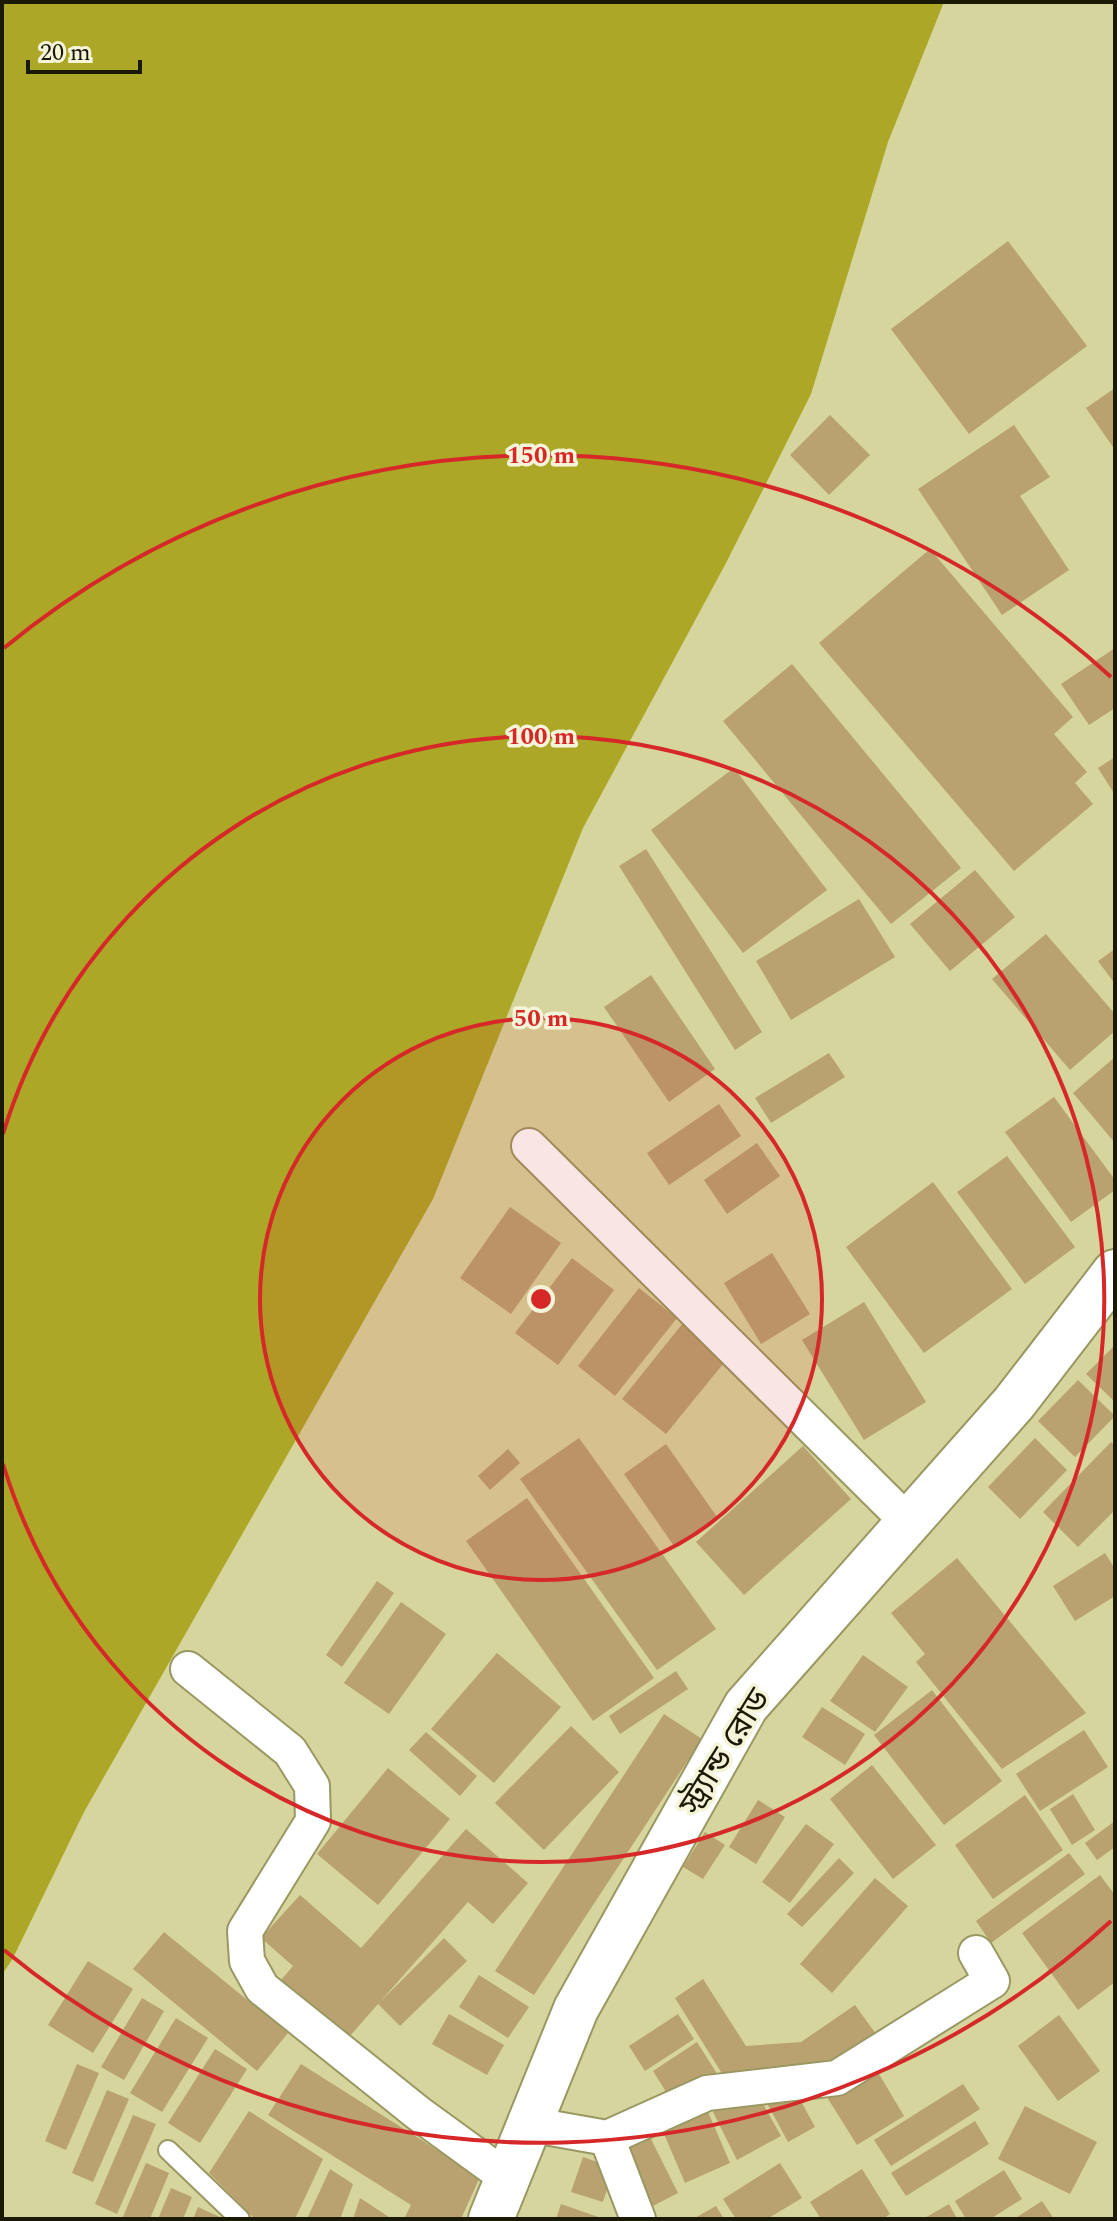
<svg xmlns="http://www.w3.org/2000/svg" width="1117" height="2221" font-family="Spectral,'Noto Sans Bengali',serif">
<style>
.water{fill:#aca726}
.building{fill:#b9a26f}
.lines{fill:none;stroke-linecap:round;stroke-linejoin:round}
.lane-casing{stroke:#999862;stroke-width:22}
.street-casing{stroke:#999862;stroke-width:38}
.secondary-casing{stroke:#999862;stroke-width:48}
.lane{stroke:#fff;stroke-width:18}
.street{stroke:#fff;stroke-width:34}
.secondary{stroke:#fff;stroke-width:44}
.ring{fill:none;stroke:#d62828;stroke-width:4}
.labels{text-anchor:middle;dominant-baseline:central;stroke-width:7;stroke-linejoin:round;paint-order:stroke}
.street-label{font-size:32px;fill:#191904;stroke:#f4f4d8}
.centre{fill:#d62828;stroke:#f4f4d8;stroke-width:4}
.ring-label{font-size:24px;text-anchor:middle;font-weight:bold;fill:#d62828;stroke:#f4f4d8;stroke-width:7;stroke-linejoin:round;paint-order:stroke}
</style>
<rect width="100%" height="100%" fill="#d6d59d"/>
<!-- water -->
<polygon class="water" points="2,2 944,2 888,142 811,394 726,563 583,828 433,1199 84,1812 13,1958 2,1975"/>
<!-- building -->
<g class="building">
<polygon points="1008,241 1087,346 969,434 891,329"/>
<polygon points="1115,388 1115,450 1086,408"/>
<polygon points="830,415 870,455 829,495 790,455"/>
<polygon points="1014,425 1050,477 1020,496 1069,570 1002,615 918,489"/>
<polygon points="930,549 1073,717 1054,734 1087,772 1075,783 1093,804 1014,871 819,643"/>
<polygon points="1115,648 1115,708 1089,725 1061,684"/>
<polygon points="792,664 961,868 891,924 723,721"/>
<polygon points="1115,757 1115,795 1098,768"/>
<polygon points="734,768 827,890 743,953 651,830"/>
<polygon points="646,849 762,1032 735,1050 619,866"/>
<polygon points="975,870 1015,917 950,971 910,924"/>
<polygon points="859,899 895,957 791,1020 756,961"/>
<polygon points="1046,934 1115,1014 1115,1031 1070,1070 992,979"/>
<polygon points="1115,949 1115,984 1098,961"/>
<polygon points="651,975 715,1069 669,1102 604,1007"/>
<polygon points="829,1053 845,1077 771,1123 755,1098"/>
<polygon points="1115,1057 1115,1143 1073,1093"/>
<polygon points="1054,1097 1115,1180 1115,1190 1071,1222 1005,1132"/>
<polygon points="719,1104 741,1136 669,1185 647,1153"/>
<polygon points="757,1143 780,1176 727,1214 704,1180"/>
<polygon points="1007,1156 1075,1247 1025,1284 957,1192"/>
<polygon points="933,1182 1012,1289 924,1353 846,1247"/>
<polygon points="510,1207 561,1243 511,1314 460,1278"/>
<polygon points="772,1253 810,1314 761,1344 724,1283"/>
<polygon points="572,1258 614,1290 558,1365 515,1333"/>
<polygon points="639,1288 677,1318 615,1396 578,1366"/>
<polygon points="864,1302 926,1402 864,1440 802,1340"/>
<polygon points="683,1323 727,1359 666,1434 622,1399"/>
<polygon points="1115,1345 1115,1402 1086,1374"/>
<polygon points="1078,1380 1115,1416 1075,1457 1038,1421"/>
<polygon points="579,1438 716,1629 657,1670 520,1479"/>
<polygon points="1035,1438 1067,1470 1020,1519 988,1487"/>
<polygon points="1111,1442 1115,1446 1115,1510 1078,1547 1043,1512"/>
<polygon points="666,1444 717,1517 674,1546 624,1474"/>
<polygon points="803,1446 851,1499 744,1595 696,1542"/>
<polygon points="508,1449 520,1463 490,1490 478,1476"/>
<polygon points="527,1498 654,1678 593,1721 466,1541"/>
<polygon points="1105,1553 1115,1569 1115,1596 1075,1621 1053,1586"/>
<polygon points="957,1558 1086,1713 1002,1769 916,1662 925,1654 891,1613"/>
<polygon points="377,1581 394,1593 342,1667 326,1655"/>
<polygon points="401,1602 446,1634 389,1714 344,1683"/>
<polygon points="497,1653 561,1707 494,1783 431,1729"/>
<polygon points="863,1655 908,1687 875,1732 830,1701"/>
<polygon points="676,1671 688,1689 620,1734 609,1716"/>
<polygon points="932,1690 1002,1781 944,1825 874,1735"/>
<polygon points="822,1707 865,1734 845,1765 802,1737"/>
<polygon points="664,1714 702,1739 534,1995 495,1971"/>
<polygon points="571,1726 619,1772 544,1850 495,1803"/>
<polygon points="1084,1730 1108,1767 1040,1811 1016,1774"/>
<polygon points="426,1732 477,1776 460,1796 409,1750"/>
<polygon points="872,1765 936,1845 893,1879 830,1799"/>
<polygon points="388,1768 450,1819 378,1905 317,1854"/>
<polygon points="1073,1794 1095,1830 1072,1845 1050,1809"/>
<polygon points="1025,1795 1063,1850 993,1899 955,1845"/>
<polygon points="758,1800 785,1817 756,1864 729,1847"/>
<polygon points="1115,1821 1115,1847 1097,1860 1085,1843"/>
<polygon points="806,1824 834,1844 790,1903 762,1882"/>
<polygon points="466,1829 528,1883 493,1924 468,1902 380,2002 444,1938 467,1961 400,2026 378,2004 342,2045 276,1986 293,1966 261,1938 300,1895 361,1948"/>
<polygon points="705,1832 725,1845 703,1879 683,1867"/>
<polygon points="1069,1853 1085,1874 991,1943 976,1921"/>
<polygon points="839,1858 854,1873 802,1927 787,1914"/>
<polygon points="1100,1875 1115,1895 1115,1982 1078,2010 1022,1933"/>
<polygon points="875,1878 908,1906 832,1993 800,1964"/>
<polygon points="164,1932 288,2033 257,2071 133,1969"/>
<polygon points="88,1961 133,1989 93,2053 48,2025"/>
<polygon points="479,1975 529,2007 508,2038 459,2007"/>
<polygon points="703,1979 746,2046 801,2042 855,2005 876,2034 822,2072 726,2080 675,1998"/>
<polygon points="142,1998 164,2011 124,2080 101,2067"/>
<polygon points="449,2014 504,2045 487,2075 432,2044"/>
<polygon points="678,2014 694,2039 645,2071 629,2046"/>
<polygon points="1059,2015 1100,2071 1058,2101 1018,2046"/>
<polygon points="176,2018 208,2038 162,2112 130,2093"/>
<polygon points="697,2042 721,2080 668,2095 653,2071"/>
<polygon points="215,2049 247,2069 200,2143 168,2123"/>
<polygon points="77,2064 99,2073 66,2150 45,2141"/>
<polygon points="301,2064 480,2177 461,2219 404,2219 411,2205 268,2115"/>
<polygon points="873,2064 904,2116 857,2145 825,2094"/>
<polygon points="963,2084 980,2109 891,2166 874,2140"/>
<polygon points="107,2090 129,2099 93,2182 72,2173"/>
<polygon points="796,2092 815,2127 788,2142 762,2094"/>
<polygon points="757,2093 781,2136 737,2160 708,2102"/>
<polygon points="703,2100 730,2163 685,2183 658,2120"/>
<polygon points="1025,2106 1097,2142 1070,2194 998,2159"/>
<polygon points="249,2111 323,2159 295,2219 255,2219 209,2173"/>
<polygon points="133,2115 156,2124 117,2214 95,2204"/>
<polygon points="975,2121 989,2144 906,2196 891,2173"/>
<polygon points="648,2133 678,2193 649,2208 618,2148"/>
<polygon points="583,2157 614,2168 603,2202 571,2192"/>
<polygon points="146,2163 169,2173 150,2219 122,2219"/>
<polygon points="780,2163 802,2198 767,2219 736,2219 723,2199"/>
<polygon points="330,2169 353,2184 340,2219 307,2219"/>
<polygon points="862,2169 890,2214 883,2219 821,2219 810,2202"/>
<polygon points="1004,2170 1022,2199 990,2219 966,2219 955,2201"/>
<polygon points="171,2188 192,2197 183,2219 158,2219"/>
<polygon points="360,2198 392,2219 353,2219"/>
<polygon points="1042,2201 1054,2219 1014,2219"/>
<polygon points="561,2204 604,2219 556,2219"/>
<polygon points="949,2204 957,2219 923,2219"/>
<polygon points="716,2206 724,2219 693,2219"/>
<polygon points="198,2207 224,2219 193,2219"/>
</g>
<g class="lines">
<!-- lane casing -->
<g class="lane-casing">
<polyline id="lane" points="168,2150 240,2219"/>
</g>
<!-- street casing -->
<g class="street-casing">
<g id="street">
<polyline points="529,1146 909,1523"/>
<polyline points="188,1669 290,1751 312,1786 313,1821 245,1931 247,1961 262,1988 418,2113 506,2177"/>
<polyline points="528,2124 607,2138 707,2093 837,2078 992,1981 976,1953"/>
<polyline points="607,2138 638,2219"/>
</g>
</g>
<!-- secondary casing -->
<g class="secondary-casing">
<polyline id="secondary" points="491,2219 576,2009 746,1706 1014,1403 1115,1272"/>
</g>
<!-- lane -->
<use href="#lane" class="lane"/>
<!-- street -->
<use href="#street" class="street"/>
<!-- secondary -->
<use href="#secondary" class="secondary"/>
</g>
<!-- distance rings -->
<circle cx="541" cy="1299" r="281" fill="#d62828" fill-opacity=".12"/>
<g class="ring">
<circle cx="541" cy="1299" r="281"/>
<path d="M3 1134A563 563 0 1 1 3 1464"/>
<path d="M1111 1921A844 844 0 0 1 4 1950M4 648A844 844 0 0 1 1111 677"/>
</g>
<g class="labels">
<!-- street labels -->
<g class="street-label">
<text transform="translate(725 1752) rotate(-58)">স্ট্র্যান্ড রোড</text>
</g>
</g>
<circle cx="541" cy="1299" r="12" class="centre"/>
<g class="ring-label">
<text x="541" y="463">150 m</text>
<text x="541" y="744">100 m</text>
<text x="541" y="1026">50 m</text>
</g>
<!-- border -->
<rect width="1117" height="2221" fill="none" stroke="#191904" stroke-width="8"/>
<!-- scale -->
<path d="M28 60v12h112v-12" fill="none" stroke="#191904" stroke-width="4"/>
<text x="40" y="60" font-size="24" fill="#191904" stroke="#f4f4d8" stroke-width="6" paint-order="stroke">20 m</text>
</svg>
